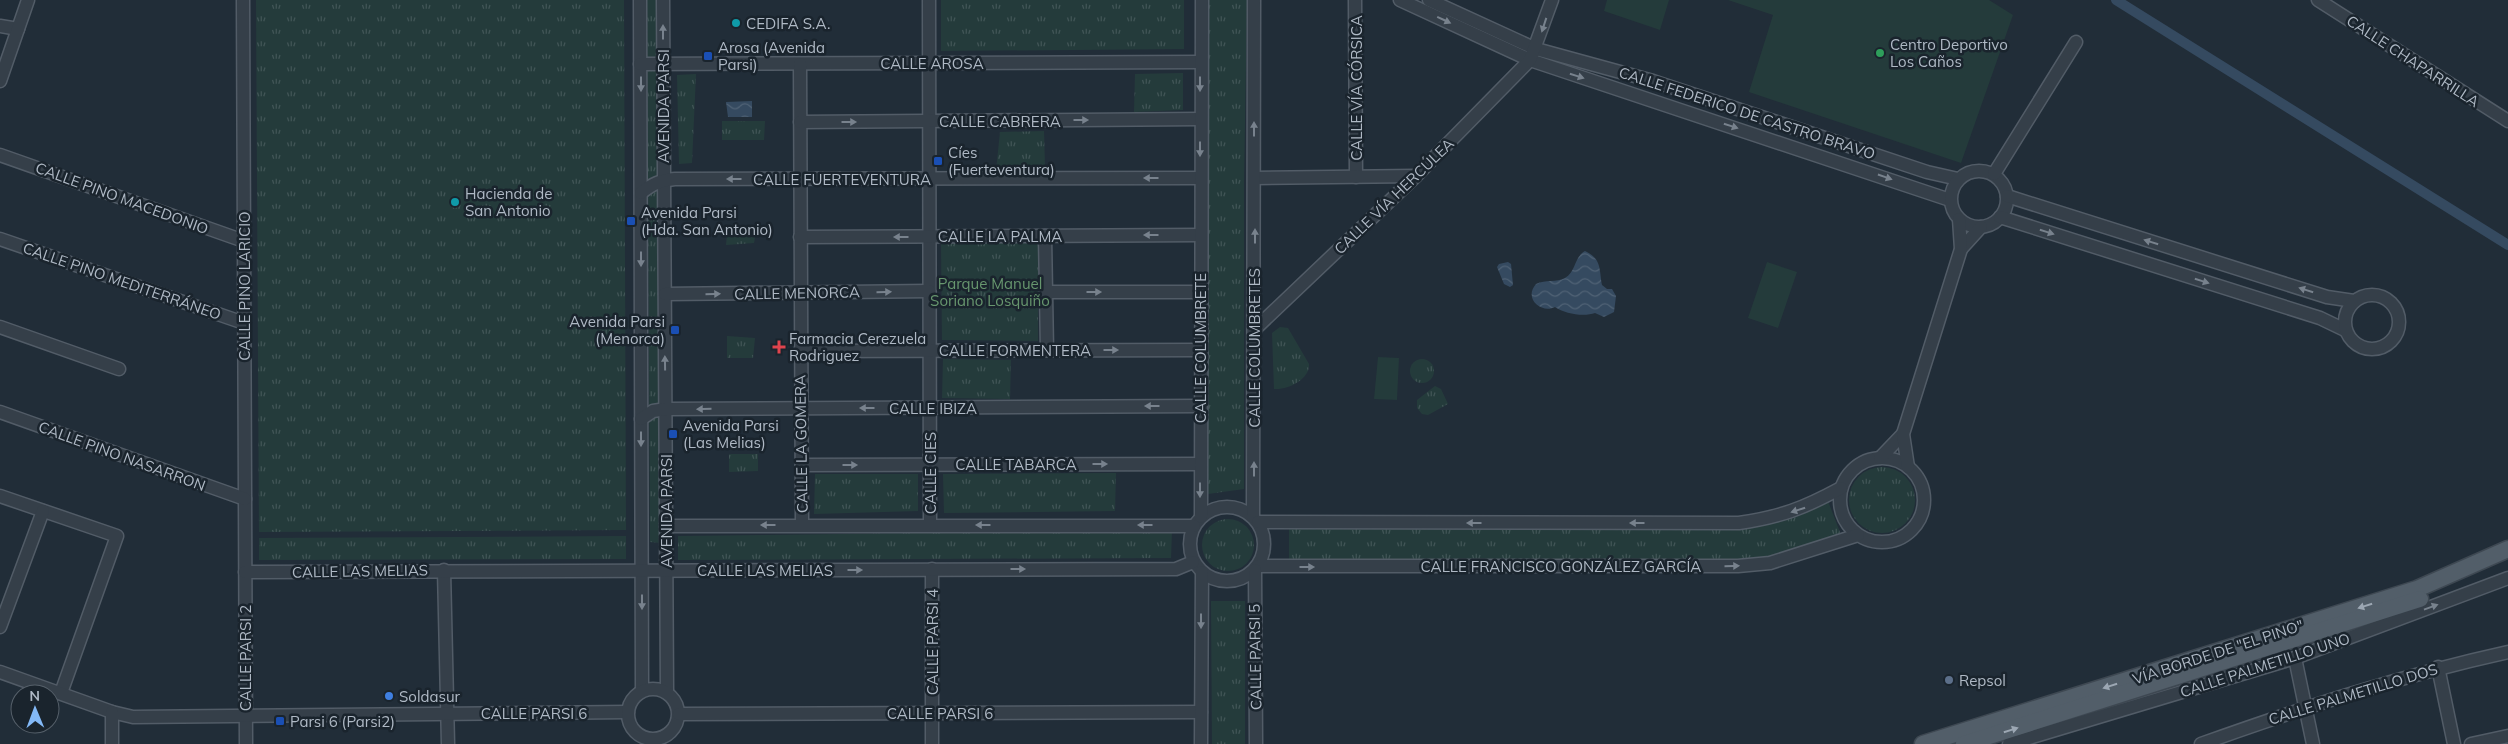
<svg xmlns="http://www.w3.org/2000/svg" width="2508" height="744" font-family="Mulish,sans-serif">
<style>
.grass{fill:url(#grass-tufts)}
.pitch{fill:#243b3b}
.water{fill:url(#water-waves)}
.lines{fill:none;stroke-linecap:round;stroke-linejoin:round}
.canal{stroke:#354a60;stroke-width:10}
.minor-casing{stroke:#525c67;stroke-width:15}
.major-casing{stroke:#3e4852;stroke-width:19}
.minor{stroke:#353f49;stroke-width:12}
.major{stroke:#525e69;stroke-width:16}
.oneway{fill:#78828d}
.oneway2{fill:#9ca7b3}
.culture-dot{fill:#0f9aa8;stroke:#1a242d;stroke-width:2}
.leisure-dot{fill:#2e9e5b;stroke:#1a242d;stroke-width:2}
.transit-dot{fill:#1a4fb4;stroke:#1a242d;stroke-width:2}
.health-dot{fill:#e0444e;stroke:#1a242d;stroke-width:2}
.service-dot{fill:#5c6f8a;stroke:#1a242d;stroke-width:2}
.shop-dot{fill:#3f7fe0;stroke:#1a242d;stroke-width:2}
.labels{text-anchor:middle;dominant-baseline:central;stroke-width:5;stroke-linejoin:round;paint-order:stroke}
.poi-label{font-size:15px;fill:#afb9c5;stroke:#1a242d;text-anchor:start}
.street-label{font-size:15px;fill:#afb9c5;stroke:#1a242d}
.park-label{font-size:15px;fill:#67966e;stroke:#1a242d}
</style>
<defs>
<pattern id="grass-tufts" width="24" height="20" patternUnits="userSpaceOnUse" patternTransform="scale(1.25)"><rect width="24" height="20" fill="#243b3b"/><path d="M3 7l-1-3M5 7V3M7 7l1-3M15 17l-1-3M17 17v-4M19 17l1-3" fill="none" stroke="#415556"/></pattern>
<pattern id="water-waves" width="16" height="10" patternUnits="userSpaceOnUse" patternTransform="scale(1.25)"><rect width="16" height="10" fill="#354a60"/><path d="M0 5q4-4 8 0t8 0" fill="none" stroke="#506275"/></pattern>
</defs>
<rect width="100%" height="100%" fill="#212d38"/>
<!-- grass -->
<g class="grass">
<polygon points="256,0 624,0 626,530 259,532"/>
<polygon points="647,0 657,0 660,543 650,542"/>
<polygon points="941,0 1184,0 1184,49 941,51"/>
<polygon points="1208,0 1247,0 1244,182 1244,489 1208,494"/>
<polygon points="1183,73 1183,110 1134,112 1135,74"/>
<polygon points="696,74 692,163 679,164 677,75"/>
<polygon points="722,121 765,121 764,140 722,140"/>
<polygon points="1044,131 1045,167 996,171 1000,132"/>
<polygon points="728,225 757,227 754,243 726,245"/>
<polygon points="1038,242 1038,341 942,340 941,243"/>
<path d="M1280,327l8,1 21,36c1,15 -21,26 -35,25l-2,-56z"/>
<polygon points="727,336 755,338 753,358 727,358"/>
<polygon points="943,359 1011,360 1010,399 942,398"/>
<circle cx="1422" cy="371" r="12"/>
<polygon points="1435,386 1441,389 1448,404 1428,415 1422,414 1417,408 1417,400"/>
<polygon points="729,454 758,454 758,471 729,472"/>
<circle cx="1882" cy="500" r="33"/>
<polygon points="1116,473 1115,511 944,513 943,474"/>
<polygon points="815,474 918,474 918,511 814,514"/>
<polygon points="1826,496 1843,540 1770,563 1289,567 1289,523 1739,523"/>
<circle cx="1228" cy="545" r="26"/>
<polygon points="1172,530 1171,558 678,560 678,536"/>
<polygon points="626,536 626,559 259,560 259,538"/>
<polygon points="1211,601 1245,601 1245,744 1212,744"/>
</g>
<!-- pitch -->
<g class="pitch">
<polygon points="1607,0 1669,0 1660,30 1604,11"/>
<polygon points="1728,0 1989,0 2013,15 1961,163 1749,92 1773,15"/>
<polygon points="1767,262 1797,272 1778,328 1748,318"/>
<rect x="956" y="279" width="15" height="29"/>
<polygon points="1378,357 1399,358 1397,400 1374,399"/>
</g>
<!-- water -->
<g class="water">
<polygon points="752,101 752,117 728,117 726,102"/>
<path d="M1585,251c17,8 14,18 17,34l5,4h5l4,7 -2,16 -10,5 -9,-4c-11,4 -30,1 -40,-6 -13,7 -32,-8 -19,-23 10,-5 20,-1 29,-6 11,-6 9,-21 20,-27z"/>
<polygon points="1508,262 1511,264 1513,285 1510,287 1504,284 1497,267 1499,264"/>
</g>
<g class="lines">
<!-- canal -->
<polyline class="canal" points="2116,0 2508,245"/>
<!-- minor casing -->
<g class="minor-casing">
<g id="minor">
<polyline points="243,0 246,744"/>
<polyline points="640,0 642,691"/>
<polyline points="663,0 667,692"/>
<polyline points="929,0 930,525"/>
<polyline points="1355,0 1356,177"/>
<polyline points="1400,0 1530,60 1950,200"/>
<polyline points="1429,0 1536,49 1653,81 1927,172 1958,179"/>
<polyline points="2318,0 2508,121"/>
<polyline points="0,26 18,29"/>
<polyline points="640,64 1200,62"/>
<polyline points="800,64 802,525"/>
<polyline points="0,81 28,0"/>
<polyline points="800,122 1200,119"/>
<polyline points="0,155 244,241"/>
<circle cx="1979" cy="199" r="28"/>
<polyline points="1994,174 2076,42"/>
<polyline points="1255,178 1416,176"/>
<path d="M641,193c11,-9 20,-13 34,-14l525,-1"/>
<polyline points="2007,196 2327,297 2354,301"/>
<polyline points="2000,217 2320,318 2345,330"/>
<polyline points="1045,236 1047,350"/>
<polyline points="800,237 1200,235"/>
<polyline points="0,239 244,323"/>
<polyline points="1961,249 1981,227"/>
<polyline points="1046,292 1200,292"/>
<polyline points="665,294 929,291"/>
<circle cx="2372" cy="322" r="27"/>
<polyline points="0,327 119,369"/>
<polyline points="1255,329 1416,176 1530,60 1552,0"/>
<polyline points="800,351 1200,350"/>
<polyline points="0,412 245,499"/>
<polyline points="641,419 653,411 666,409 1200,406"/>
<circle cx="1882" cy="500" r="42"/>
<polyline points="1880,458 1903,434"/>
<polyline points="802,465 1200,464"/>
<polyline points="1908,467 1903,434 1961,249 1959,219"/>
<polyline points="0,496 117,536 61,693"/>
<circle cx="1227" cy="544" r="37"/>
<polyline points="1201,517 1202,0"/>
<polyline points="1253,517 1254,0"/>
<path d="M1258,522l481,1c42,-6 65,-15 102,-35"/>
<polyline points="666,526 1194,526"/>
<polyline points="1258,566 1738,566 1770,563 1858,535"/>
<polyline points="932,569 932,744"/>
<polyline points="444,570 448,744"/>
<polyline points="1255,570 1256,744"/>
<polyline points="245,572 1176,569 1193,562"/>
<polyline points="0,627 43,511"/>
<polyline points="2295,658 2313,744"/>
<polyline points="2438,667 2454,744"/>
<polyline points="0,672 112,712 133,717 628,712"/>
<circle cx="653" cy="714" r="25"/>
<polyline points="112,712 112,744"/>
<polyline points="679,714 1201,712"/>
<polyline points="1201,744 1202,572"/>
<polyline points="2009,744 2295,658 2508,578"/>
<path d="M2201,744c101,-36 202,-69 307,-92"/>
<polyline points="2471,744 2508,736"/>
</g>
</g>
<!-- major casing -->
<g class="major-casing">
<g id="major">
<polyline points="1923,744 2417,589 2508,549"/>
<polyline points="1964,744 2420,599"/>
</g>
</g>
<!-- minor -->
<use href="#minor" class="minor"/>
<!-- major -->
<use href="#major" class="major"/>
</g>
<!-- one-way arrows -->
<defs><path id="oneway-solid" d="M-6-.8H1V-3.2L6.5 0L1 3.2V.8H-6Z" transform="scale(1.25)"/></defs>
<g class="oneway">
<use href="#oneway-solid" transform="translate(1444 20) rotate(25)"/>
<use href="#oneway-solid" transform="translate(1544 25) rotate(108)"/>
<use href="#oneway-solid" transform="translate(663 32) rotate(-90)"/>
<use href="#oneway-solid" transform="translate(1577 76) rotate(18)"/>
<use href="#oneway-solid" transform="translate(641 84) rotate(90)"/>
<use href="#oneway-solid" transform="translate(1200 84) rotate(90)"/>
<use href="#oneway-solid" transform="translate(1081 120)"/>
<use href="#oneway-solid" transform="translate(849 122)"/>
<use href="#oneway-solid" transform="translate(1731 126) rotate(18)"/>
<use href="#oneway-solid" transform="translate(1254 129) rotate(-90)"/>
<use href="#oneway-solid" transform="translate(1200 149) rotate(90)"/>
<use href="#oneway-solid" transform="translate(1885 177) rotate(19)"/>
<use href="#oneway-solid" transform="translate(1151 178) rotate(180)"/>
<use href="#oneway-solid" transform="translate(734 179) rotate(180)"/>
<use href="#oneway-solid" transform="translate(2047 232) rotate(17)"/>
<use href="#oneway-solid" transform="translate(1151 235) rotate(180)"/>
<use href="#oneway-solid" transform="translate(1255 236) rotate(-90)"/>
<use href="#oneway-solid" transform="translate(901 237) rotate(180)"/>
<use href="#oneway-solid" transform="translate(2151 242) rotate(-163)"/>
<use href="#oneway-solid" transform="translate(641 259) rotate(90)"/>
<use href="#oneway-solid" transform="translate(2202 281) rotate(17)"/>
<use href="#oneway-solid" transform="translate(2306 290) rotate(-163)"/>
<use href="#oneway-solid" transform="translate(884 292) rotate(-1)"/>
<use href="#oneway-solid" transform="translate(1094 292)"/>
<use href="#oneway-solid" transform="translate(713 294) rotate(-1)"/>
<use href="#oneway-solid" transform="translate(1111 350)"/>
<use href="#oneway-solid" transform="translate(665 363) rotate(-91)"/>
<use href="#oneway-solid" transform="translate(1152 406) rotate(180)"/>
<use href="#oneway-solid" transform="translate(867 408) rotate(-180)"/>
<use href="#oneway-solid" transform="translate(704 409) rotate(179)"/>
<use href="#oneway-solid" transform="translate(641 439) rotate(90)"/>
<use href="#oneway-solid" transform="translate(1100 464)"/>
<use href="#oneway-solid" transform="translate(850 465)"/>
<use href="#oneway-solid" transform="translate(1254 469) rotate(-90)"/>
<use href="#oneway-solid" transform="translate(1200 490) rotate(90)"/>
<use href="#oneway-solid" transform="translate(1798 510) rotate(162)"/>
<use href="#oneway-solid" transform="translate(1474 523) rotate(-180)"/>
<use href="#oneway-solid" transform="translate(1637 523) rotate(180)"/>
<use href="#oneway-solid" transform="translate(768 525) rotate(180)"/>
<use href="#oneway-solid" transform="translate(983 525) rotate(-180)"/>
<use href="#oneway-solid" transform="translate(1145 525) rotate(-180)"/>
<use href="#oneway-solid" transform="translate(1732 566) rotate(-1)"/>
<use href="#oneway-solid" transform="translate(1307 567)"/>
<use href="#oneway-solid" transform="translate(1018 569)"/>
<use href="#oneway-solid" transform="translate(855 570)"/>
<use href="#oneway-solid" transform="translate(642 602) rotate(90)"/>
<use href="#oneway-solid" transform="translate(2431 607) rotate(-20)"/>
<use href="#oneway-solid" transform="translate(1201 621) rotate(90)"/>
</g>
<g class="oneway2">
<use href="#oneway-solid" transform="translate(2365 606) rotate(162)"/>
<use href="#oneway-solid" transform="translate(2110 686) rotate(162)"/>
<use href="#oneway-solid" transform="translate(2011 730) rotate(-17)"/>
</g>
<!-- markers -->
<g class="culture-dot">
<circle cx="736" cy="23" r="5"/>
<circle cx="455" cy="202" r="5"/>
</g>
<circle class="leisure-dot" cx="1880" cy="53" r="5"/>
<g class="transit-dot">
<rect x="703" y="51" width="10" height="10" rx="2.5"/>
<rect x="933" y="156" width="10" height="10" rx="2.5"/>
<rect x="626" y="216" width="10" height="10" rx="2.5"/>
<rect x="670" y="325" width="10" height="10" rx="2.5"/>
<rect x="668" y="429" width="10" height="10" rx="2.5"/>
<rect x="275" y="716" width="10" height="10" rx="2.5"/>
</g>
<path class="health-dot" d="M776.5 339.5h5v5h5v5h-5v5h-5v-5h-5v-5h5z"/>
<circle class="service-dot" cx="1949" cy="680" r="5"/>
<circle class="shop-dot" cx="389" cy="696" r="5"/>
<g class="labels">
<!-- poi labels -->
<g class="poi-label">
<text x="746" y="23">CEDIFA S.A.</text>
<text x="1890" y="44">Centro Deportivo<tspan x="1890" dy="17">Los Caños</tspan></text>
<text x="718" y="47">Arosa (Avenida<tspan x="718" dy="17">Parsi)</tspan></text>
<text x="948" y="152">Cíes<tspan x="948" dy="17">(Fuerteventura)</tspan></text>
<text x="465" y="193">Hacienda de<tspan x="465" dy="17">San Antonio</tspan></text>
<text x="641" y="212">Avenida Parsi<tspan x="641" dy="17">(Hda. San Antonio)</tspan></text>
<text x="665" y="321" text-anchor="end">Avenida Parsi<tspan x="665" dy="17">(Menorca)</tspan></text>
<text x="789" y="338">Farmacia Cerezuela<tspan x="789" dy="17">Rodriguez</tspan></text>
<text x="683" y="425">Avenida Parsi<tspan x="683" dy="17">(Las Melias)</tspan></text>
<text x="1959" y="680">Repsol</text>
<text x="399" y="696">Soldasur</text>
<text x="290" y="721">Parsi 6 (Parsi2)</text>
</g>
<!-- street labels -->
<g class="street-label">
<text transform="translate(2413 61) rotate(33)">CALLE CHAPARRILLA</text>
<text x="932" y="63">CALLE AROSA</text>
<text transform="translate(1356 88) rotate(-90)">CALLE VÍA CÓRSICA</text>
<text transform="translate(663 106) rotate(-90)">AVENIDA PARSI</text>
<text transform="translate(1747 113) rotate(18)">CALLE FEDERICO DE CASTRO BRAVO</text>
<text x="1000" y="121">CALLE CABRERA</text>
<text x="842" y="179">CALLE FUERTEVENTURA</text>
<text transform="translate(1394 196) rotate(-44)">CALLE VÍA HERCÚLEA</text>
<text transform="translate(122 198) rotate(20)">CALLE PINO MACEDONIO</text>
<text x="1000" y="236">CALLE LA PALMA</text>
<text transform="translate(122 281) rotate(19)">CALLE PINO MEDITERRÁNEO</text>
<text transform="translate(244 286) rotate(-90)">CALLE PINO LARICIO</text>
<text transform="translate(797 293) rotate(-1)">CALLE MENORCA</text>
<text transform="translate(1200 348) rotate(-90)">CALLE COLUMBRETE</text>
<text transform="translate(1254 348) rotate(-90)">CALLE COLUMBRETES</text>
<text x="1015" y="350">CALLE FORMENTERA</text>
<text x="933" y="408">CALLE IBIZA</text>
<text transform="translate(801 444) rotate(-91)">CALLE LA GOMERA</text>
<text transform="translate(122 456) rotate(20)">CALLE PINO NASARRON</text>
<text x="1016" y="464">CALLE TABARCA</text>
<text transform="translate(930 473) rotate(-90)">CALLE CIES</text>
<text transform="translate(666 511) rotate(-90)">AVENIDA PARSI</text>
<text x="1561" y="566">CALLE FRANCISCO GONZÁLEZ GARCÍA</text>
<text x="765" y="570">CALLE LAS MELIAS</text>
<text transform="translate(360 571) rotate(-1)">CALLE LAS MELIAS</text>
<text transform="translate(932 642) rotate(-90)">CALLE PARSI 4</text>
<text transform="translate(2218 652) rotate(-18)">VÍA BORDE DE "EL PINO"</text>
<text transform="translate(1255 657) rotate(-91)">CALLE PARSI 5</text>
<text transform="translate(245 658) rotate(-90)">CALLE PARSI 2</text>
<text transform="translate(2265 665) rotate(-18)">CALLE PALMETILLO UNO</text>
<text transform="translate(2353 694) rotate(-17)">CALLE PALMETILLO DOS</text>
<text x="534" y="713">CALLE PARSI 6</text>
<text x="940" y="713">CALLE PARSI 6</text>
</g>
<!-- park labels -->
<g class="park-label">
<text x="990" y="283">Parque Manuel<tspan x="990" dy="17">Soriano Losquiño</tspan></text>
</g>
</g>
<!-- north arrow -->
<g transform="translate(35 709) rotate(359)"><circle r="24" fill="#1a242d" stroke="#56606a"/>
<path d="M0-4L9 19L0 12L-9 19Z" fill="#83b9f7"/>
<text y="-8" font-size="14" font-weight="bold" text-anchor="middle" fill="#afb9c5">N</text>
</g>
</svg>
